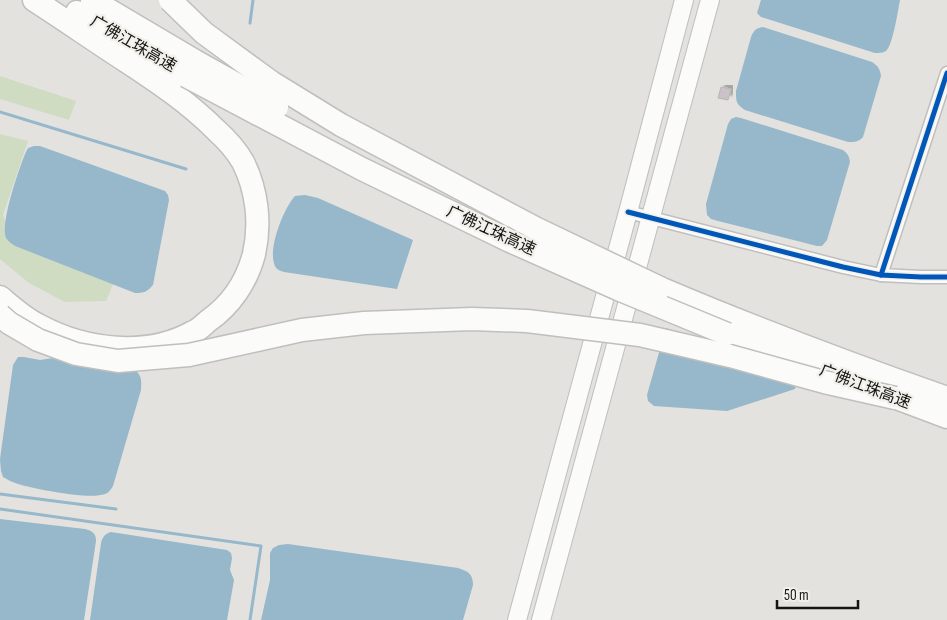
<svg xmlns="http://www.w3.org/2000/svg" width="947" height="620" font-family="'Sofia Sans Condensed','Noto Sans SC',sans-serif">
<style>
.green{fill:#cfdcc2}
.water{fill:#96b8ca}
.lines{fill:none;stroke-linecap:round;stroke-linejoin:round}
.stream{stroke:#96b8ca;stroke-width:3}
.building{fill:#cac2c6;stroke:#b8b7b6;filter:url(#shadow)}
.street-casing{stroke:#c1bfbd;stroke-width:15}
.secondary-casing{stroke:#c1bfbd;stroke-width:20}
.highway-casing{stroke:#c1bfbd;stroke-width:25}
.street{stroke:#fbfbfa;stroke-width:12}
.secondary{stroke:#fbfbfa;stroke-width:18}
.highway{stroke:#fbfbfa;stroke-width:22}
.highway-bridge-casing{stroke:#c1bfbd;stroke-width:25;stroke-linecap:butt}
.highway-bridge{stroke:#fbfbfa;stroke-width:22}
.cycleway-casing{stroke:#f2f0ea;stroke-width:8}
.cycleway{stroke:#0057b8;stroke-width:5}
.labels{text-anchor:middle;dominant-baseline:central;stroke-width:4.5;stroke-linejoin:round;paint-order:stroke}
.street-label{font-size:16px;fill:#141412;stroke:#f2f0ea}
</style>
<defs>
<filter id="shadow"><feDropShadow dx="4.5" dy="-4.5" stdDeviation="1" flood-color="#0004"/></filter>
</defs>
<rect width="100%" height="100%" fill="#e3e2df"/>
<!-- green -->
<g class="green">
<polygon points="0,76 76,101 69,120 0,99"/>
<polygon points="0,134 28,141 3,215 15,246 113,284 106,301 65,302 29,283 0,259"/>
</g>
<!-- water -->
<g class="water">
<path d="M761,0h139c-2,10 -7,45 -14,51 -3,2 -7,2 -11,2l-114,-36 -4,-4z"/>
<path d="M763,27l109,35c6,4 8,7 9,14l-18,61c-5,5 -8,5 -15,5l-103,-32c-9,-6 -9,-8 -9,-19l15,-54c3,-7 5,-9 12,-10z"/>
<path d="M736,117l5,1 102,32c5,4 6,6 7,12l-23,78 -5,6h-5l-99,-25 -7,-2 -4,-4 -1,-11 22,-80 3,-5z"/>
<path d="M34,146h6l125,45 3,4 1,5 -16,85c-6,7 -9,8 -18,8l-120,-47c-3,-2 -7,-5 -9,-8 -6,-15 12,-66 19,-84l3,-6z"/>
<path d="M305,195l13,3 95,42 -16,49 -113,-17c-4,-1 -8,-3 -9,-6 -8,-17 9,-58 20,-70z"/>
<polygon points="666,328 800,374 795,389 727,411 654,406 648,401 647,395"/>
<path d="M66,356l64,10c11,8 12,11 11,24l-28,96c-2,3 -4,7 -8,8 -16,6 -70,-5 -87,-10 -6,-2 -10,-4 -15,-7l-2,-6 -1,-12 13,-94 5,-8h6l16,3z"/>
<path d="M0,519l85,10c7,2 11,4 11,12l-12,79h-84z"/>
<path d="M111,532l116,18 4,3 1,5 -2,12 4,10 -7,40h-137l11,-77c2,-7 4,-9 10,-11z"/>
<path d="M288,544l170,24c10,3 15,6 15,17l-10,35h-202l9,-40v-27l3,-5 6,-3z"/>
</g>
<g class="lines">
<!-- stream -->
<g class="stream">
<polyline points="250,23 253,0"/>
<polyline points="0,112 186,169"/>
<polyline points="0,494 116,509"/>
<polyline points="0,509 261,546 250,620"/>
</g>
</g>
<!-- building -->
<polygon class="building" points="721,87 731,89 728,100 718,98"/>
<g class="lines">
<!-- street casing -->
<g class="street-casing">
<g id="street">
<polyline points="628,212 843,267 881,275 921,277 947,277"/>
<polyline points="881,275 947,73"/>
</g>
</g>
<!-- secondary casing -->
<g class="secondary-casing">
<g id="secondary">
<polyline points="517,620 628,212 684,0"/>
<polyline points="541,620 710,0"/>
</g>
</g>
<!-- highway casing -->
<g class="highway-casing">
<g id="highway">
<polyline points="92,0 195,61"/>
<polyline points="77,12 186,76"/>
<path d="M660,288c94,40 190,76 287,110"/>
<path d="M0,297c13,11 25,22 40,29 45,24 107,32 153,6 6,-2 10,-7 15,-11 23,-16 39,-40 46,-67 7,-31 3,-64 -11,-92 -7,-12 -17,-23 -27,-32 -27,-27 -58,-48 -90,-69 -31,-20 -61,-41 -92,-61"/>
<polyline points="727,334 848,380"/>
<polyline points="878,391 947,417"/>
</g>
</g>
<!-- street -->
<use href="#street" class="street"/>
<!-- secondary -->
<use href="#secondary" class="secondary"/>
<!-- highway -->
<use href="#highway" class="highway"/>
<!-- highway-bridge casing -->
<g class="highway-bridge-casing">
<g id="highway-bridge">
<polyline points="170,0 204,33 271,82 341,125 535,228 660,288"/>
<polyline points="195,61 277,107"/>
<polyline points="186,76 362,169 510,241 618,289 727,334"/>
<polyline points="0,315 9,323 38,340 76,354 118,361 189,355 302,330 364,323 472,319 527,321 640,335 730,356 824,382 895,398"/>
</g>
</g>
<!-- highway-bridge -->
<use href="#highway-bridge" class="highway-bridge"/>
<!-- cycleway casing -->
<g class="cycleway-casing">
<g id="cycleway">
<polyline points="628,212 843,267 881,275 921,277 947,277"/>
<polyline points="881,275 947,73"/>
</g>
</g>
<!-- cycleway -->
<use href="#cycleway" class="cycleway"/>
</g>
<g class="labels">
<!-- street labels -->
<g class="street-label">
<text transform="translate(133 44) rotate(30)">广佛江珠高速</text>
<text transform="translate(491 231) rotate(25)">广佛江珠高速</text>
<text transform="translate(865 387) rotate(21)">广佛江珠高速</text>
</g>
</g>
<!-- scale -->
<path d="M777 600v8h81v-8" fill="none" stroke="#141412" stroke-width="2.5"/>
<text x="784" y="600" font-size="15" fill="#141412" stroke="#f2f0ea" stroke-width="4" paint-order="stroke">50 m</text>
</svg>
